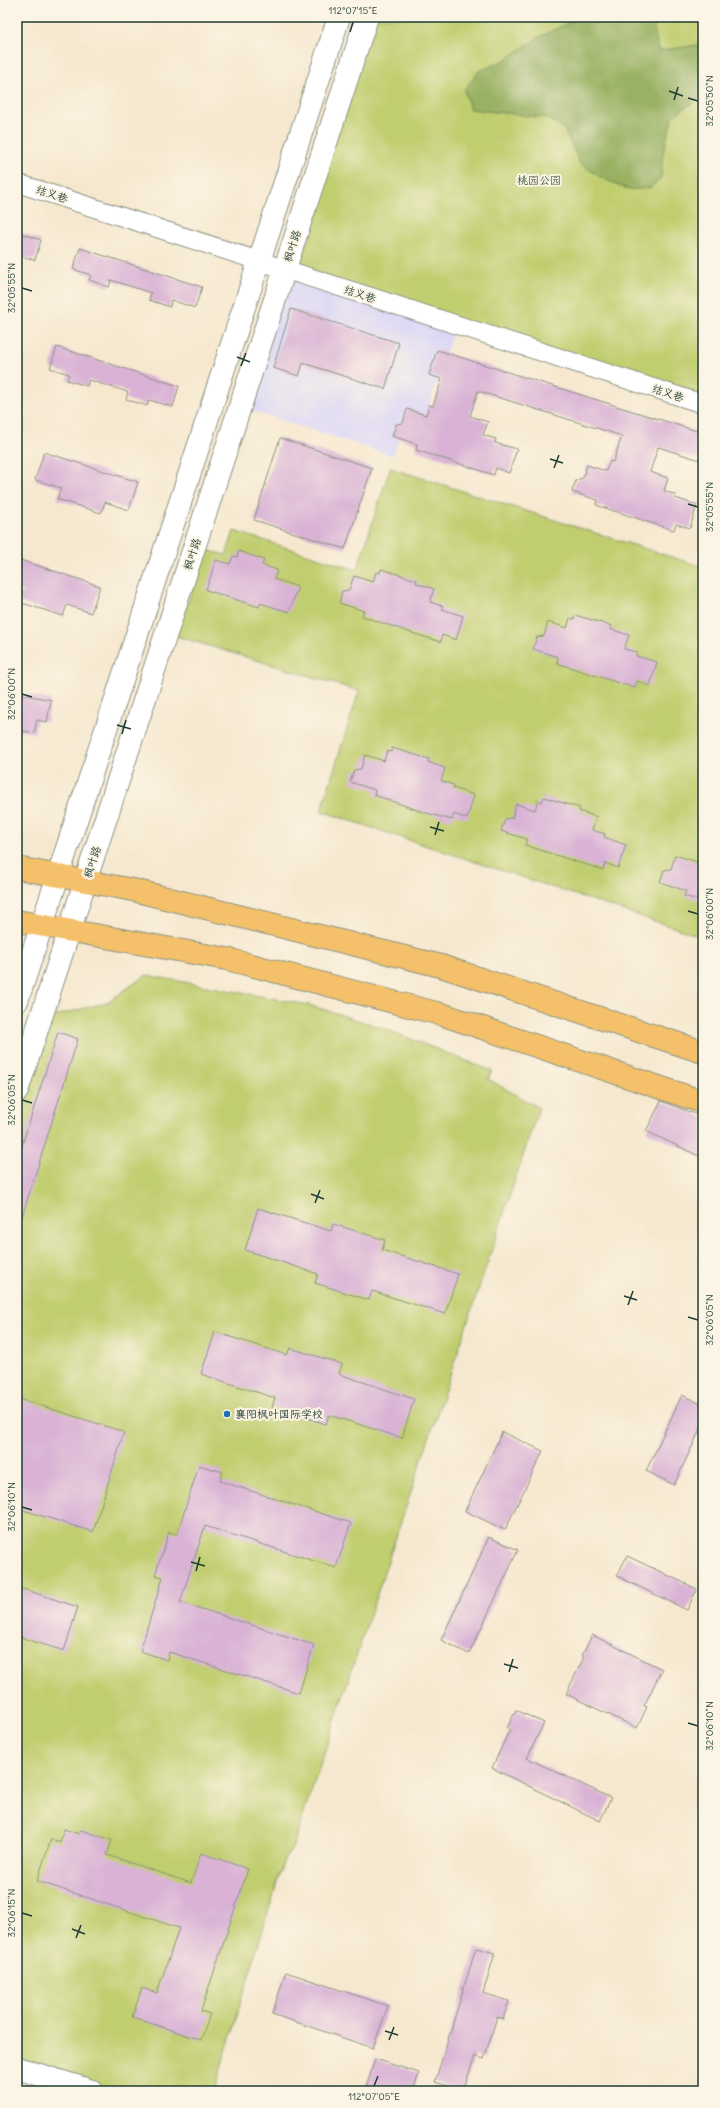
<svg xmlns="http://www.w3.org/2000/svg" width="720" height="2108" font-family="Delius,'LXGW WenKai TC',sans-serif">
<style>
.built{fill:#dad6f7}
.green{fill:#c1ce70;stroke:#708652}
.forest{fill:#98b162;stroke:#5c774b}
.building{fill:#d9b2d5}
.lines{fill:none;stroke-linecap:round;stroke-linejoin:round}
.minor-casing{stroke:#8a9282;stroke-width:20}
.tertiary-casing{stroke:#8a9282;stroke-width:24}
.primary-casing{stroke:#8a9282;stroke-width:24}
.minor{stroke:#fff;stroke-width:18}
.tertiary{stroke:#fff;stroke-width:22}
.primary{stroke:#f4c16a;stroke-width:22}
.ticks{fill:none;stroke:#1f3d34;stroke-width:1.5}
.poi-dot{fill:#1f6fb2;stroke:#fcf5e5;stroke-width:1.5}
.labels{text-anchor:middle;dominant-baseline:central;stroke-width:4;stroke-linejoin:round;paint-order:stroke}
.park-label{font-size:11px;fill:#3f5a40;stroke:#fcf5e5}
.street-label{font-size:11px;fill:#1f3d34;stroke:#fcf5e5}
.poi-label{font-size:11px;fill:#1f3d34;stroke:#fcf5e5;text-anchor:start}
.neatline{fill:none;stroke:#1f3d34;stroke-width:1.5}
.ticks-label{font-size:10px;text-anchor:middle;fill:#1f3d34}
</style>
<rect width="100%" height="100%" fill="#fcf5e5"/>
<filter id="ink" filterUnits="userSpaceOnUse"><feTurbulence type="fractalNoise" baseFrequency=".025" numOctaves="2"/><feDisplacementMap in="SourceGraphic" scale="8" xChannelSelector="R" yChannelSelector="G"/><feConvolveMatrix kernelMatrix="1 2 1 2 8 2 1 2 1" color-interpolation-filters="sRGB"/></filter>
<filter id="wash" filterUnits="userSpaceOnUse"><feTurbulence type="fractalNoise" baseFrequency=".012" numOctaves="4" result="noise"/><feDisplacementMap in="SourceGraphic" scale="16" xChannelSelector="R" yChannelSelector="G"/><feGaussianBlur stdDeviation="0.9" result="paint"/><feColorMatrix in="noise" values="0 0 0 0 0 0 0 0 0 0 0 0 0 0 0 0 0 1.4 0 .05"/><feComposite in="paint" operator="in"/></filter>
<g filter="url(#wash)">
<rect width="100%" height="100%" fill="#f6e8cf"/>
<!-- built -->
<polygon class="built" points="285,269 455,324 426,415 407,409 403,423 396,424 392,436 399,438 393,456 240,407"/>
<!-- green -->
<g class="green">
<polygon points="367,17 703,17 703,404 285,269"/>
<polygon points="390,468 703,567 703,937 321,811 359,691 176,636 206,550 226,555 234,531 357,570"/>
<polygon points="146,975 309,1005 383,1028 492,1071 488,1079 539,1108 292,1849 284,1860 214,2091 108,2091 17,2062 17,1091 39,1023 55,1016 108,1002"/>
</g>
<!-- forest -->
<polygon class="forest" points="580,17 620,17 654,25 658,51 703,44 703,95 673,116 663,153 661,178 650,188 629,190 602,178 580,164 564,129 547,118 470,109 464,90 479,71 503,61 539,37"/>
<g id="blocks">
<!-- building -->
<g class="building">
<polygon points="17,232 41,240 35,260 17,255"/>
<polygon points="80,248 202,287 195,308 171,300 170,307 149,300 151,293 111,280 109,287 89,280 91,275 73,269"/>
<polygon points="291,309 399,343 385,389 303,363 299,376 273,368"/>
<polygon points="57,347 179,386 173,407 149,400 147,406 126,399 128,392 89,380 87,386 67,380 69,374 50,368"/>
<polygon points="437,350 703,433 703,461 658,447 650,472 668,478 664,491 676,495 675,498 697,505 690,528 676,524 674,530 645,521 596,505 598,500 572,492 576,480 583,478 587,465 606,471 610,461 613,462 622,436 478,391 470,416 488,422 483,435 496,439 495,443 517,449 509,473 496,468 494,475 451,461 416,450 417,444 392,436 396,424 403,423 407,409 426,415 429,405 433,406 442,379 429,375"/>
<polygon points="280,438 372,468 345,549 254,520"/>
<polygon points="44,452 138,482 129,510 105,502 101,513 57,499 61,488 35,480"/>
<polygon points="239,551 264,560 262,565 277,570 274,579 298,587 289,612 260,603 259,607 206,590 216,560 230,564 233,556 237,557"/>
<polygon points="17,559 100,586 91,613 67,605 63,616 19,602 23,591 17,589"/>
<polygon points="381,569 417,580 416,583 434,589 430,602 443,606 442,609 463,616 456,640 442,635 441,642 412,633 362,616 364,611 339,603 342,591 349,590 354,576 373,582 376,572 380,573"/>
<polygon points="575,615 612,626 610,629 629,635 624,649 637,652 636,656 657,662 650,686 637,681 635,688 606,679 557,663 558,657 533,649 537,637 544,636 548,622 567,628 570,618 574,619"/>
<polygon points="17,693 51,700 47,722 37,720 34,733 17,730"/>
<polygon points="392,748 429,759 428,762 445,768 441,781 454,785 453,788 474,795 467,819 454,814 452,820 423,812 374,795 375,790 350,782 354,770 361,769 365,755 384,761 387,751 391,752"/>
<polygon points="544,797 580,808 579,811 597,817 592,830 605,834 604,837 626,845 618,868 605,863 603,870 574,861 525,845 527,839 501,831 505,819 512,818 516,804 535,810 538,800 542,802"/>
<polygon points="675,855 703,864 703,885 698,900 684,896 686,891 660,882 664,870 671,869"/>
<polygon points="58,1032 78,1039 20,1223 17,1222 17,1161"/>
<polygon points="661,1101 703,1117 703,1158 646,1131"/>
<polygon points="258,1208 331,1231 333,1224 385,1240 382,1250 458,1274 445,1314 372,1291 369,1300 315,1283 318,1274 245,1250"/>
<polygon points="215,1332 287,1355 290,1348 342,1364 339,1374 414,1399 402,1438 329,1415 326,1424 272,1407 275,1398 201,1374"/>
<polygon points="682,1395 703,1405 703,1423 674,1485 646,1471"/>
<polygon points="17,1398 124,1432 93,1532 17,1508"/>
<polygon points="502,1432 543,1451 505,1530 465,1511"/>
<polygon points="199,1465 223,1472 220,1481 351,1523 336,1568 205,1526 180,1602 314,1645 299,1693 169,1652 167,1660 140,1651 163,1577 155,1575 169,1532 177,1534"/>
<polygon points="489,1537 518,1550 469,1654 441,1640"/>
<polygon points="627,1556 697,1589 687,1610 617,1576"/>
<polygon points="17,1587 78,1607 64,1651 17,1636"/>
<polygon points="592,1635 662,1669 644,1706 647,1707 637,1728 566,1694 584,1657 582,1656"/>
<polygon points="516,1710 544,1723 527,1758 611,1798 600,1821 492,1768 510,1729 507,1728"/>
<polygon points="64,1829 79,1834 81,1830 112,1840 107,1855 191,1883 201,1853 248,1869 201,2011 210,2014 201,2040 132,2017 142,1988 157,1993 179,1928 37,1881 51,1839 60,1842"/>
<polygon points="476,1948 495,1953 483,1993 509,2001 503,2019 497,2017 484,2059 475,2056 463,2091 435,2082"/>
<polygon points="286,1972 388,2006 373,2048 272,2014"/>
<polygon points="375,2059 419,2073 413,2091 365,2091"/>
</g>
</g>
</g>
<g filter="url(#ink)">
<use href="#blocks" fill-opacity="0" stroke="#8a9282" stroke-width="1"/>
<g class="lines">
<!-- minor casing -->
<g class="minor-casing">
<polyline id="minor" points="17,183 703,404"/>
</g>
<!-- tertiary casing -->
<g class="tertiary-casing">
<g id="tertiary">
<polyline points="17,1001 339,17"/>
<polyline points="17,1091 367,17"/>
<polyline points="17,2068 92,2091"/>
</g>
</g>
<!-- primary casing -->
<g class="primary-casing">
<g id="primary">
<polyline points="17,868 133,890 441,966 703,1052"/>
<polyline points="17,921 227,959 444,1015 703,1102"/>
</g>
</g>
<!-- minor -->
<use href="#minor" class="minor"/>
<!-- tertiary -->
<use href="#tertiary" class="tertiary"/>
<!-- primary -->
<use href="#primary" class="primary"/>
</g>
</g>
<!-- ticks -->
<path class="ticks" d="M350,32l3,-10M669,91l14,5M688,98l10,3M674,100l4,-13M22,288l10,3M237,357l13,5M241,366l5,-13M550,459l13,4M554,468l5,-13M688,504l10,3M22,694l10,3M117,725l14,4M122,734l4,-14M430,827l14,4M435,835l4,-13M688,911l10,3M22,1100l10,3M311,1194l13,5M315,1203l5,-13M624,1296l13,4M628,1305l5,-14M688,1317l10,3M22,1507l10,3M191,1562l14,4M196,1571l4,-14M504,1664l14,4M509,1672l4,-13M688,1723l10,3M22,1913l10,3M72,1929l13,5M76,1938l5,-13M385,2031l13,4M389,2040l5,-13M374,2086l4,-10"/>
<!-- markers -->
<circle class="poi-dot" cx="227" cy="1414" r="4"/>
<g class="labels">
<!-- park labels -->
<g class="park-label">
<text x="539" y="180">桃园公园</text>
</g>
<!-- street labels -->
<g class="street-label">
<text transform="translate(52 194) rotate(18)">结义巷</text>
<text transform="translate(292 246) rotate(-72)">枫叶路</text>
<text transform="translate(360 294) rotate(18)">结义巷</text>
<text transform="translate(668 393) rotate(18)">结义巷</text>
<text transform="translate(192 554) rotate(-72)">枫叶路</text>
<text transform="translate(92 862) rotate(-72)">枫叶路</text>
</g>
<!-- poi labels -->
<g class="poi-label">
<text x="235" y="1414">襄阳枫叶国际学校</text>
</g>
</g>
<!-- margin -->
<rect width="720" height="2108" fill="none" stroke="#fcf5e5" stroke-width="44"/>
<rect x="22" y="22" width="676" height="2064" class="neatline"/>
<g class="ticks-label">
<text x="353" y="14">112°07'15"E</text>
<text transform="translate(709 101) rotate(-90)" y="4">32°05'50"N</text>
<text transform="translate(11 288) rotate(-90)" y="4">32°05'55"N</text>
<text transform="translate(709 507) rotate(-90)" y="4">32°05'55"N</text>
<text transform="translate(11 694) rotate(-90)" y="4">32°06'00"N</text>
<text transform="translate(709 914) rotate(-90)" y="4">32°06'00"N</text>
<text transform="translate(11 1100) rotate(-90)" y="4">32°06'05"N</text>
<text transform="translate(709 1320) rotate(-90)" y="4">32°06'05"N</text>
<text transform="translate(11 1507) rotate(-90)" y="4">32°06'10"N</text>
<text transform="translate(709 1726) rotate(-90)" y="4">32°06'10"N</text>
<text transform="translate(11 1913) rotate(-90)" y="4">32°06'15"N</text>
<text x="374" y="2100">112°07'05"E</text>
</g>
</svg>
